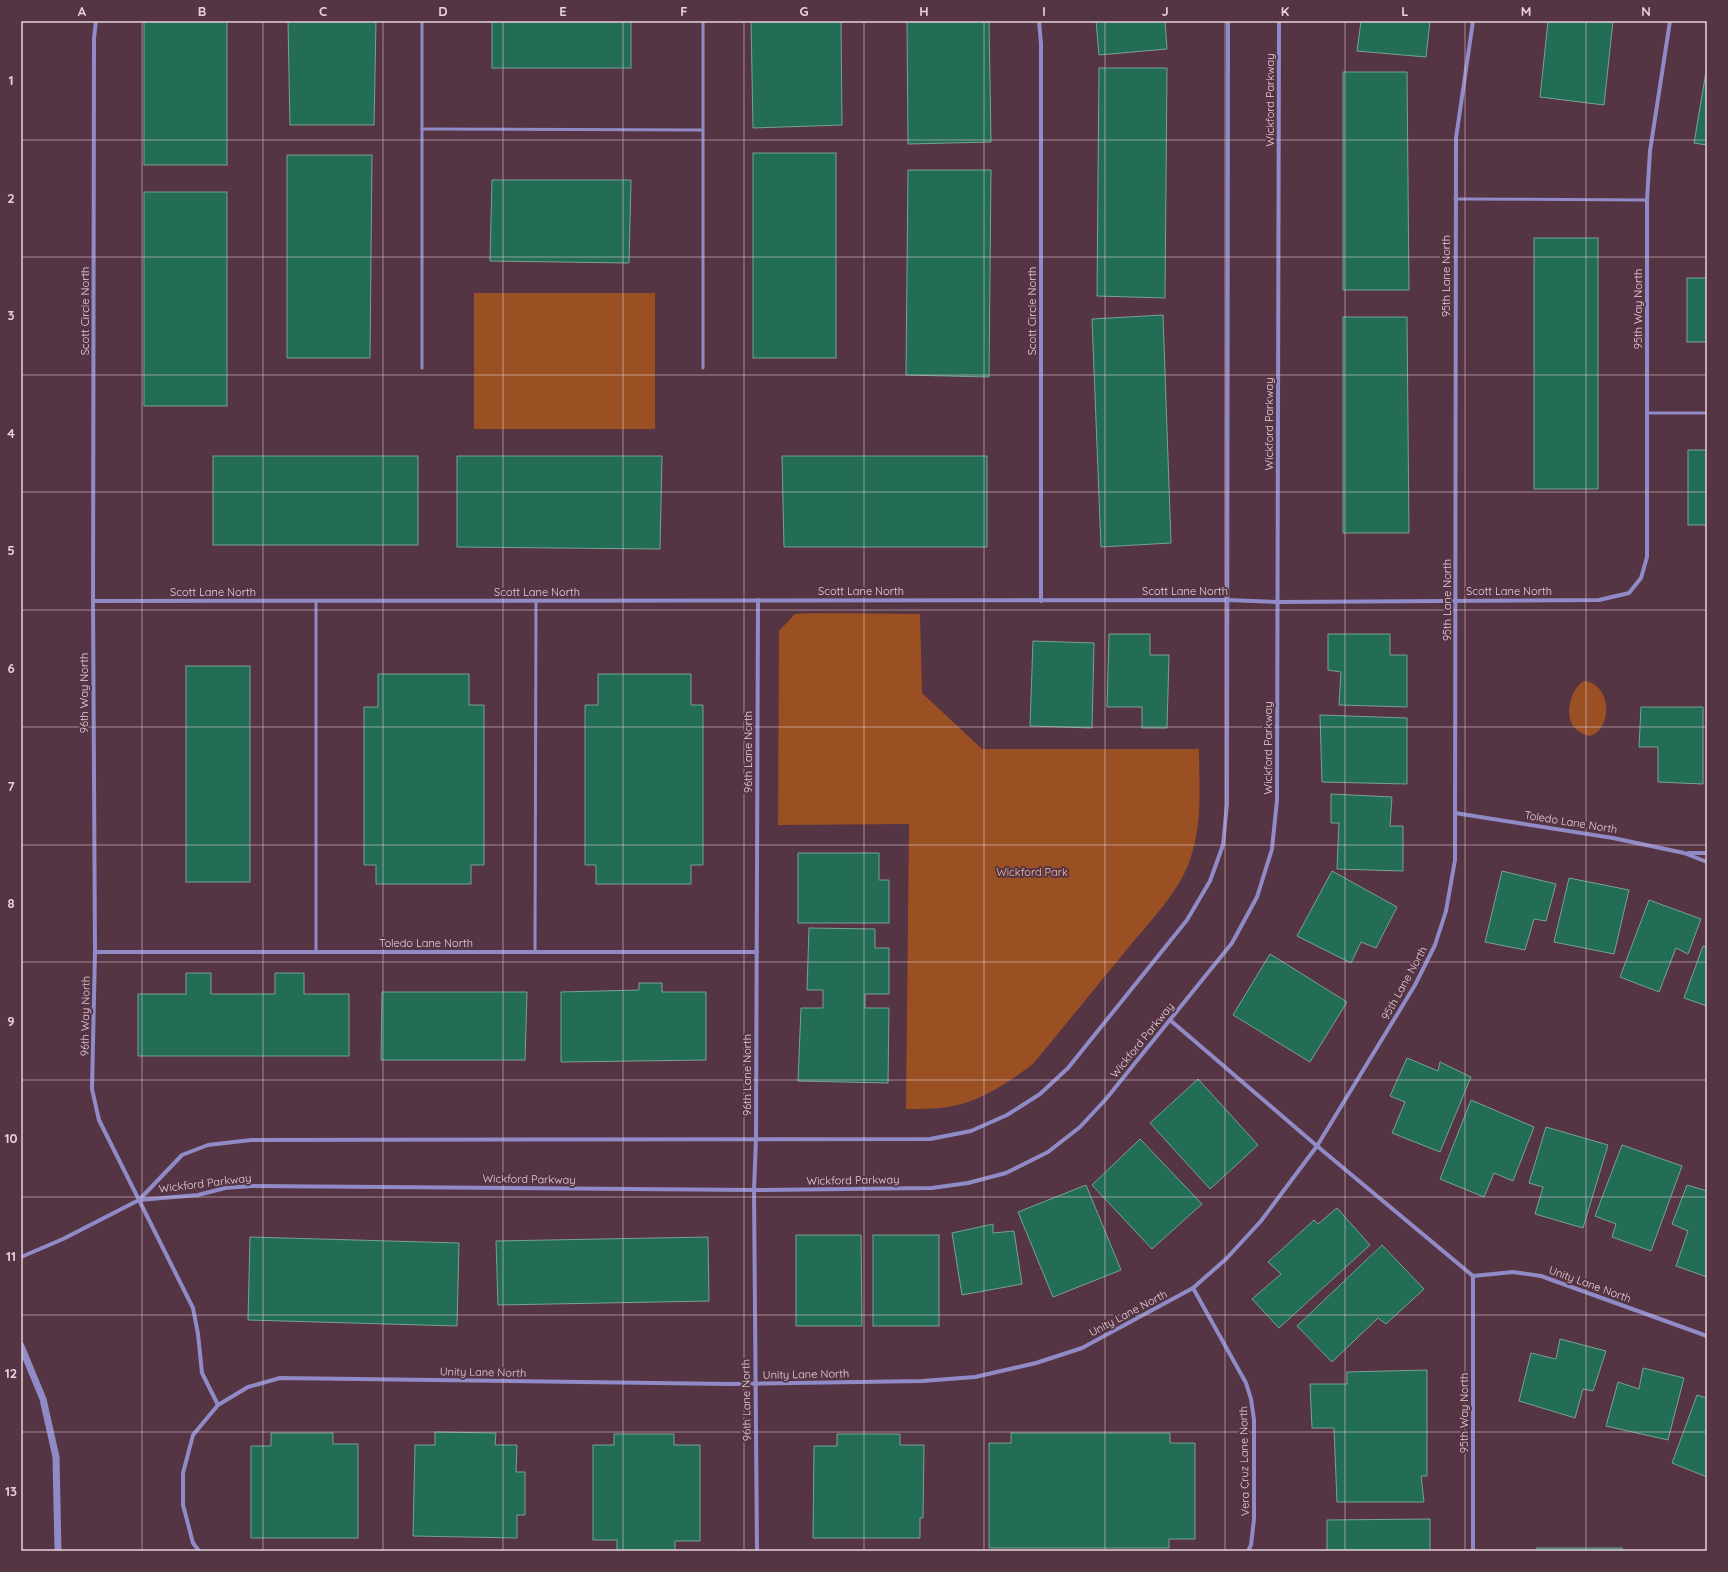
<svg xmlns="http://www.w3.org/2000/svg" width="1728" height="1572" font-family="Quicksand,sans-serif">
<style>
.green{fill:#9b5023}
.building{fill:#236d56;stroke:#77a292}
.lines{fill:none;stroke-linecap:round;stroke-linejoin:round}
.service{stroke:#908ac6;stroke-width:3}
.minor{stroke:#908ac6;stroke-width:4}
.tertiary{stroke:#908ac6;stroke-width:7}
.grid{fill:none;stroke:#e6d1da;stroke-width:1;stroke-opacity:0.55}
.labels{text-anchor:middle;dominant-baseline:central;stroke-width:4;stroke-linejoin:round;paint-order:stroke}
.street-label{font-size:11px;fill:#e6d1da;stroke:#553444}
.park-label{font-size:11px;fill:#f3c2a9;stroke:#553444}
.neatline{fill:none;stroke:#e6d1da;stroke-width:1.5}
.grid-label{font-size:13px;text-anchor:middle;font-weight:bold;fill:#e6d1da}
</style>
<rect width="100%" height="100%" fill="#553444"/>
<!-- green -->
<g class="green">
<rect x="474" y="293" width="181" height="136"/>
<path d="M812,613l108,1 2,79 60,56h217c0,40 4,72 -9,111 -9,29 -42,64 -61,87 -32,39 -64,78 -96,117 -28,21 -58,41 -94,44 -11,1 -22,1 -33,1l3,-285 -131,1 1,-194 16,-17z"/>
<path d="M1584,681c27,2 30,47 6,55 -6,-1 -12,-4 -16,-9 -10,-12 -3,-39 10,-46z"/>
</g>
<!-- building -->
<g class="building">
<rect x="144" y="21" width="83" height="144"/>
<polygon points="288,21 376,21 374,125 290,125"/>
<rect x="492" y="21" width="139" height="47"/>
<polygon points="751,21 841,21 842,125 753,128"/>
<polygon points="907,21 989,21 991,142 908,144"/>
<polygon points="1096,21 1165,21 1167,49 1099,55"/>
<polygon points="1361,21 1430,21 1426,57 1357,51"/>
<polygon points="1548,21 1613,21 1604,105 1540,97"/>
<polygon points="1707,66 1707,145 1694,143"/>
<polygon points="1099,68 1167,68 1165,298 1097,296"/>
<polygon points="1343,72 1407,72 1409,290 1343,290"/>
<rect x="753" y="153" width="83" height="205"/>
<polygon points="287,155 372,155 370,358 287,358"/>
<polygon points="908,170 991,170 989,377 906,375"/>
<polygon points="492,180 631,180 629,263 490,261"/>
<rect x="144" y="192" width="83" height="214"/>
<rect x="1534" y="238" width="64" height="251"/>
<rect x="1687" y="278" width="20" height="64"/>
<polygon points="1163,315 1171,543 1101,547 1092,319"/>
<polygon points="1343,317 1407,317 1409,533 1343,533"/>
<rect x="1688" y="450" width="19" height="75"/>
<rect x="213" y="456" width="205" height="89"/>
<polygon points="457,456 662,456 660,549 457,547"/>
<polygon points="782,456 987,456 987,547 784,547"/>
<polygon points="1109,634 1150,634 1150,655 1169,655 1167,728 1142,728 1142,707 1107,707"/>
<polygon points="1328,634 1390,634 1390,655 1407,655 1407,707 1339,705 1341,672 1328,670"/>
<polygon points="1033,641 1094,643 1092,728 1030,726"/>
<rect x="186" y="666" width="64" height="216"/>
<polygon points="378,674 469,674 469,705 484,705 484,865 471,865 471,884 376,884 376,865 364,865 364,707 378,707"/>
<polygon points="598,674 691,674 691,705 703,705 703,865 691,865 691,884 596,884 596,865 585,865 585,705 598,705"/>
<polygon points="1641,707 1703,707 1703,784 1658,782 1658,747 1639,747"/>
<polygon points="1320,715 1407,718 1407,784 1322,782"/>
<polygon points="1331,794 1392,797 1390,826 1403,826 1403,871 1337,869 1339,823 1331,823"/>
<polygon points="798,853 879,853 879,880 889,880 889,923 798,923"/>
<polygon points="1332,871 1397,907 1376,948 1361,942 1351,963 1297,936"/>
<polygon points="1502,871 1556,884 1546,921 1534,919 1525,950 1485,942"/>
<polygon points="1569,878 1629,890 1614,954 1554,942"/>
<polygon points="1649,900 1701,919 1688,954 1676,948 1659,992 1620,977"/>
<polygon points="809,928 875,929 875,948 889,948 889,994 865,994 865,1008 889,1008 888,1083 798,1081 801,1008 823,1008 823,990 807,990"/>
<polygon points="1703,946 1707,947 1707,1006 1684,998"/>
<polygon points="1270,954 1347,1002 1310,1062 1233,1015"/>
<polygon points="186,973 211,973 211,994 275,994 275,973 304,973 304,994 349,994 349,1056 138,1056 138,994 186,994"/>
<polygon points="639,983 662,983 662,992 706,992 706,1060 561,1062 561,992 639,990"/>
<polygon points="382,992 527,992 525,1060 381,1060"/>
<polygon points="1407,1058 1438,1071 1440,1062 1471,1077 1440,1152 1392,1133 1405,1102 1390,1096"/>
<polygon points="1198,1079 1258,1145 1210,1189 1150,1123"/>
<polygon points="1471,1100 1534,1127 1513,1181 1494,1173 1484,1197 1440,1179"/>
<polygon points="1546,1127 1608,1145 1583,1228 1535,1214 1543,1187 1529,1183"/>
<polygon points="1140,1139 1202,1204 1152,1249 1092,1185"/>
<polygon points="1622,1145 1682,1166 1651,1251 1612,1237 1616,1224 1595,1216"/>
<polygon points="1086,1185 1121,1270 1053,1297 1018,1212"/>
<polygon points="1687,1185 1707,1191 1707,1277 1676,1266 1688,1231 1672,1224"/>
<polygon points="1337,1208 1370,1245 1279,1328 1252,1299 1281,1274 1268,1262 1314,1220 1318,1224"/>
<polygon points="993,1224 993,1233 1014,1231 1022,1284 962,1295 952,1233"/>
<polygon points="796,1235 861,1235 862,1326 796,1326"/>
<rect x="873" y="1235" width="66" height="91"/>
<polygon points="250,1237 459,1243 457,1326 248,1320"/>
<polygon points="708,1237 709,1301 498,1305 496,1241"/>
<polygon points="1382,1245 1424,1289 1386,1324 1378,1318 1332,1362 1297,1326"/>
<polygon points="1560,1339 1606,1351 1593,1391 1583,1389 1575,1418 1519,1401 1531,1353 1556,1359"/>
<polygon points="1643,1368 1684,1378 1668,1440 1606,1426 1618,1382 1639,1389"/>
<polygon points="1427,1370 1427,1476 1421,1476 1424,1502 1337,1502 1334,1428 1312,1428 1310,1384 1347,1384 1347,1372"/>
<polygon points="1697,1395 1707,1398 1707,1477 1672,1463"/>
<polygon points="435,1432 496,1433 495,1445 517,1445 516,1472 525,1472 525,1515 517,1515 517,1538 413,1536 415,1445 435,1445"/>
<polygon points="271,1433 333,1433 333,1444 358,1444 358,1538 251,1538 251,1446 271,1446"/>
<polygon points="1011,1433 1170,1433 1170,1443 1195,1443 1195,1539 1169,1539 1169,1548 989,1548 989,1443 1011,1443"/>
<polygon points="614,1434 674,1434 674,1445 700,1445 700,1541 675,1541 675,1551 617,1551 617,1540 593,1540 593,1445 614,1445"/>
<polygon points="837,1434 900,1434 900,1445 924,1445 923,1518 920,1518 920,1538 813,1538 814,1446 837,1446"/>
<polygon points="1430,1519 1430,1551 1327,1551 1327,1520"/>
<rect x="1537" y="1548" width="85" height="3"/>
</g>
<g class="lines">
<!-- service -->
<g class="service">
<polyline points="703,21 703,368"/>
<polyline points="422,129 703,130"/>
<polyline points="1455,199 1647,200"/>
<polyline points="422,368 422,21"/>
<polyline points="1647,413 1707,413"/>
<polyline points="316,952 316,601"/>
<polyline points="535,952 536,601"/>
</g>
<!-- minor -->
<g class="minor">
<polyline points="96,21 94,38 93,601 95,952 92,1089 99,1120 193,1308 198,1334 202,1373 218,1405"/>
<polyline points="1039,21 1041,44 1041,601"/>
<polyline points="93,601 1227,600 1278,602 1599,600 1629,593 1641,578 1647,557 1647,200 1650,151 1670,21"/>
<polyline points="1455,813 1613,838 1684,853 1707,862"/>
<polyline points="1688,853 1707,853"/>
<polyline points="95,952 757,952"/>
<polyline points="1170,1020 1317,1146 1473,1276 1513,1272 1541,1276 1707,1336"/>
<polyline points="139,1200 198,1195 225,1188 252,1186 754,1190 932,1188 968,1183 1006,1173 1048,1152 1080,1127 1106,1099 1232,943 1257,897 1272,849 1277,800 1279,21"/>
<polyline points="21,1257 63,1239 139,1200 182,1155 208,1145 251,1140 930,1139 971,1131 1007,1115 1040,1094 1068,1068 1187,920 1210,881 1223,845 1227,804 1228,21"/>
<polyline points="1473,1276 1473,1551"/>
<polyline points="1193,1288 1246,1383 1251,1399 1254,1420 1254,1519 1251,1545 1248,1551"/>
<polyline points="199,1551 193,1543 183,1505 183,1473 193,1435 218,1405 248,1387 280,1378 729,1384 922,1381 975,1377 1036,1363 1082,1348 1193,1288 1226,1259 1261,1221 1317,1146 1415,985 1435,945 1446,911 1455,860 1456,138 1473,21"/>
<polyline points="757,1551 754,1190 756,1138 758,600"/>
</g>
<!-- tertiary -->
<polyline class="tertiary" points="21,1346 43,1399 56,1457 58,1551"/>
</g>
<!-- grid -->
<path class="grid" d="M142,21v1530M263,21v1530M383,21v1530M503,21v1530M623,21v1530M744,21v1530M864,21v1530M984,21v1530M1105,21v1530M1225,21v1530M1345,21v1530M1465,21v1530M1586,21v1530M21,140h1686M21,257h1686M21,375h1686M21,492h1686M21,610h1686M21,727h1686M21,845h1686M21,962h1686M21,1080h1686M21,1197h1686M21,1315h1686M21,1432h1686"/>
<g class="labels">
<!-- street labels -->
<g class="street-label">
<text transform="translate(1270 100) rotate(-90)">Wickford Parkway</text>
<text transform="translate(1446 276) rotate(-90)">95th Lane North</text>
<text transform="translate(1638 309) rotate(-90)">95th Way North</text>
<text transform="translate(85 311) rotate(-90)">Scott Circle North</text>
<text transform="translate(1032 311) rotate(-90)">Scott Circle North</text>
<text transform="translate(1269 424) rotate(-90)">Wickford Parkway</text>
<text x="861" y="591">Scott Lane North</text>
<text x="1185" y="591">Scott Lane North</text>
<text x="1509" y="591">Scott Lane North</text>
<text x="213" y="592">Scott Lane North</text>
<text x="537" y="592">Scott Lane North</text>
<text transform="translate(1447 600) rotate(-90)">95th Lane North</text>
<text transform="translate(84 693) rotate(-90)">96th Way North</text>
<text transform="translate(1268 748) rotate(-90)">Wickford Parkway</text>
<text transform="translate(748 752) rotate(-90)">96th Lane North</text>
<text transform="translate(1571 822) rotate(9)">Toledo Lane North</text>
<text x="426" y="943">Toledo Lane North</text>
<text transform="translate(1404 983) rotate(-61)">95th Lane North</text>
<text transform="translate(85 1016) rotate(-89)">96th Way North</text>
<text transform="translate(1142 1040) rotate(-51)">Wickford Parkway</text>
<text transform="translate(747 1075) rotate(-90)">96th Lane North</text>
<text transform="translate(529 1179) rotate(1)">Wickford Parkway</text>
<text transform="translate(853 1180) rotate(-1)">Wickford Parkway</text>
<text transform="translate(205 1183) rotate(-7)">Wickford Parkway</text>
<text transform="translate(1590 1284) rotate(20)">Unity Lane North</text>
<text transform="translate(1128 1313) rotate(-28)">Unity Lane North</text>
<text transform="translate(483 1372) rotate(1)">Unity Lane North</text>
<text transform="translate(806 1374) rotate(-1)">Unity Lane North</text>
<text transform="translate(746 1400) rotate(-91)">96th Lane North</text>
<text transform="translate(1464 1413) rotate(-90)">95th Way North</text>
<text transform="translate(1244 1461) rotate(-91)">Vera Cruz Lane North</text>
</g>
<!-- park labels -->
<g class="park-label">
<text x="1032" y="872">Wickford Park</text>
</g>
</g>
<!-- border -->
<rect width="1728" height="1572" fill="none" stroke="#553444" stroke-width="44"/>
<rect x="22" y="22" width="1684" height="1528" class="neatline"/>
<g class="grid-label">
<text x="82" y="16">A</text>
<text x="202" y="16">B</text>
<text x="323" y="16">C</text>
<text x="443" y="16">D</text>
<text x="563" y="16">E</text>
<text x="684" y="16">F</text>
<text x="804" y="16">G</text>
<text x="924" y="16">H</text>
<text x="1044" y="16">I</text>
<text x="1165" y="16">J</text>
<text x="1285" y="16">K</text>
<text x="1405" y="16">L</text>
<text x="1526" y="16">M</text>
<text x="1646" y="16">N</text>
<text x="11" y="85">1</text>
<text x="11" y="203">2</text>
<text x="11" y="320">3</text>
<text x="11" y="438">4</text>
<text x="11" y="555">5</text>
<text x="11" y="673">6</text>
<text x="11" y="791">7</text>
<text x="11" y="908">8</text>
<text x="11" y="1026">9</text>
<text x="11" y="1143">10</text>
<text x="11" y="1261">11</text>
<text x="11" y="1378">12</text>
<text x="11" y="1496">13</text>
</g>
</svg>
